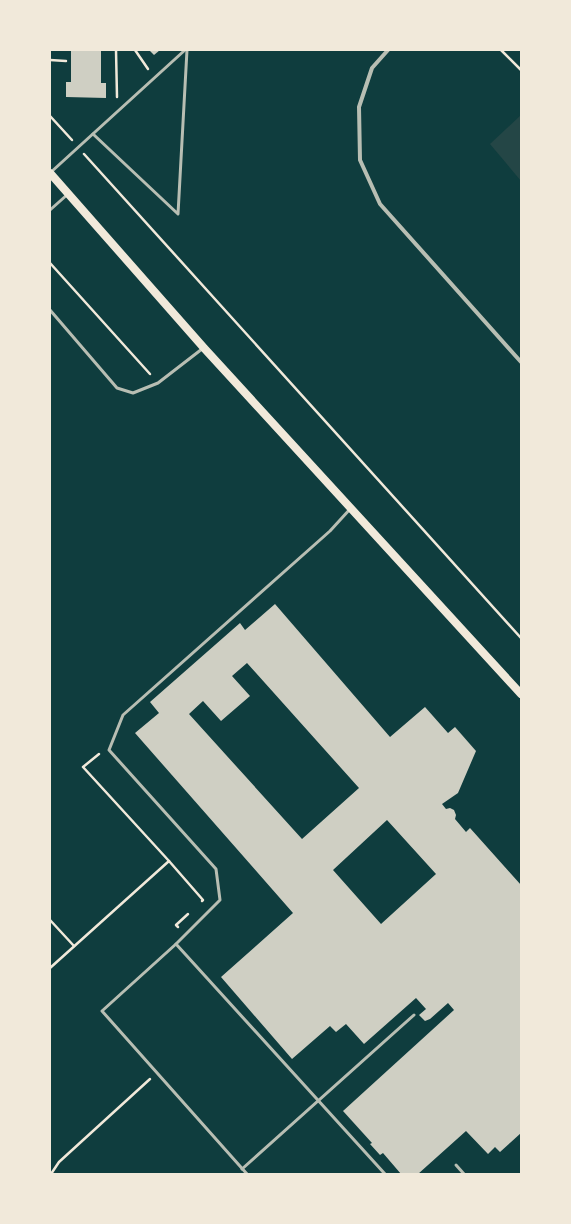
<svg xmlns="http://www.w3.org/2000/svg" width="571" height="1224" font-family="'Source Serif 4',serif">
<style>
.green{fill:#244646}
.building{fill:#cfcfc3;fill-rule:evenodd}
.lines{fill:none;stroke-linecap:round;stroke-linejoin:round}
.path{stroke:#f1e9da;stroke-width:2.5}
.service{stroke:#b8beb3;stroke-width:3}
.minor{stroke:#b8beb3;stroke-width:4}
.secondary{stroke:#f1e9da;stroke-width:8}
</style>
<rect width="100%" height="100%" fill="#0f3d3e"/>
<!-- green -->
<polygon class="green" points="521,115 521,181 490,144"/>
<!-- building -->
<g class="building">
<polygon points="71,50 101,50 101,83 106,83 106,98 66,97 66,82 71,82"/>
<polygon points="149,50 160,50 154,55"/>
<path d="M275,604l115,133 35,-30 23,26 7,-6 21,24 -18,42 -16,11 4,5 4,-1 4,2 2,5 -1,4 11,13 4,-4 51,57v248l-21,19 -5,-5 -7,7 -22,-23 -48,43h-17l-18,-21 -3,2 -10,-11 2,-1 -29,-32 111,-101 -6,-7 -18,16 -5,2 -6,-6 7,-6 -10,-11 -52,46 -18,-20 -10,8 -6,-6 -38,33 -71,-82 72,-64 -158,-180 24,-20 -9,-11 90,-79 5,7zM247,663l112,125 -57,51 -113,-125 14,-13 18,20 29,-25 -18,-20zM387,820l49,54 -55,50 -48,-54z"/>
</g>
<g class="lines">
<!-- path -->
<g class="path">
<polyline points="116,50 117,97"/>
<polyline points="135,50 148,69"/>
<polyline points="501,50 521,70"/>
<polyline points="50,60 66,61"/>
<polyline points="50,116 72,140"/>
<polyline points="84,154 521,638"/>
<polyline points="50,263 150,374"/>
<polyline points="99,754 83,767 169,861"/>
<polyline points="50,920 74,946"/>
<polyline points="178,927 176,925 188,914"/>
<polyline points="50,968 169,861 203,900 202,901"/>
<polyline points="51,1174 59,1162 150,1079"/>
</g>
<!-- service -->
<g class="service">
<polyline points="93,134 178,214 187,50"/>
<polyline points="50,173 185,50"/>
<polyline points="50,210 68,194"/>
<polyline points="50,310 117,388 133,393 158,383 202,349"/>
<polyline points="351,508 330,531 123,715 109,750 216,869 220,900 176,944 385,1174"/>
<polyline points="176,944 102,1011 247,1174"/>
<polyline points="456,1165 464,1174"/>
<polyline points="242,1169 414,1015"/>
</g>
<!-- minor -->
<polyline class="minor" points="388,50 372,68 359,107 360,160 380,204 521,362"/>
<!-- secondary -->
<polyline class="secondary" points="50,173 204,348 521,694"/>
</g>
<!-- border -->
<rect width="571" height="1224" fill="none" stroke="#f1e9da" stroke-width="102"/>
</svg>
